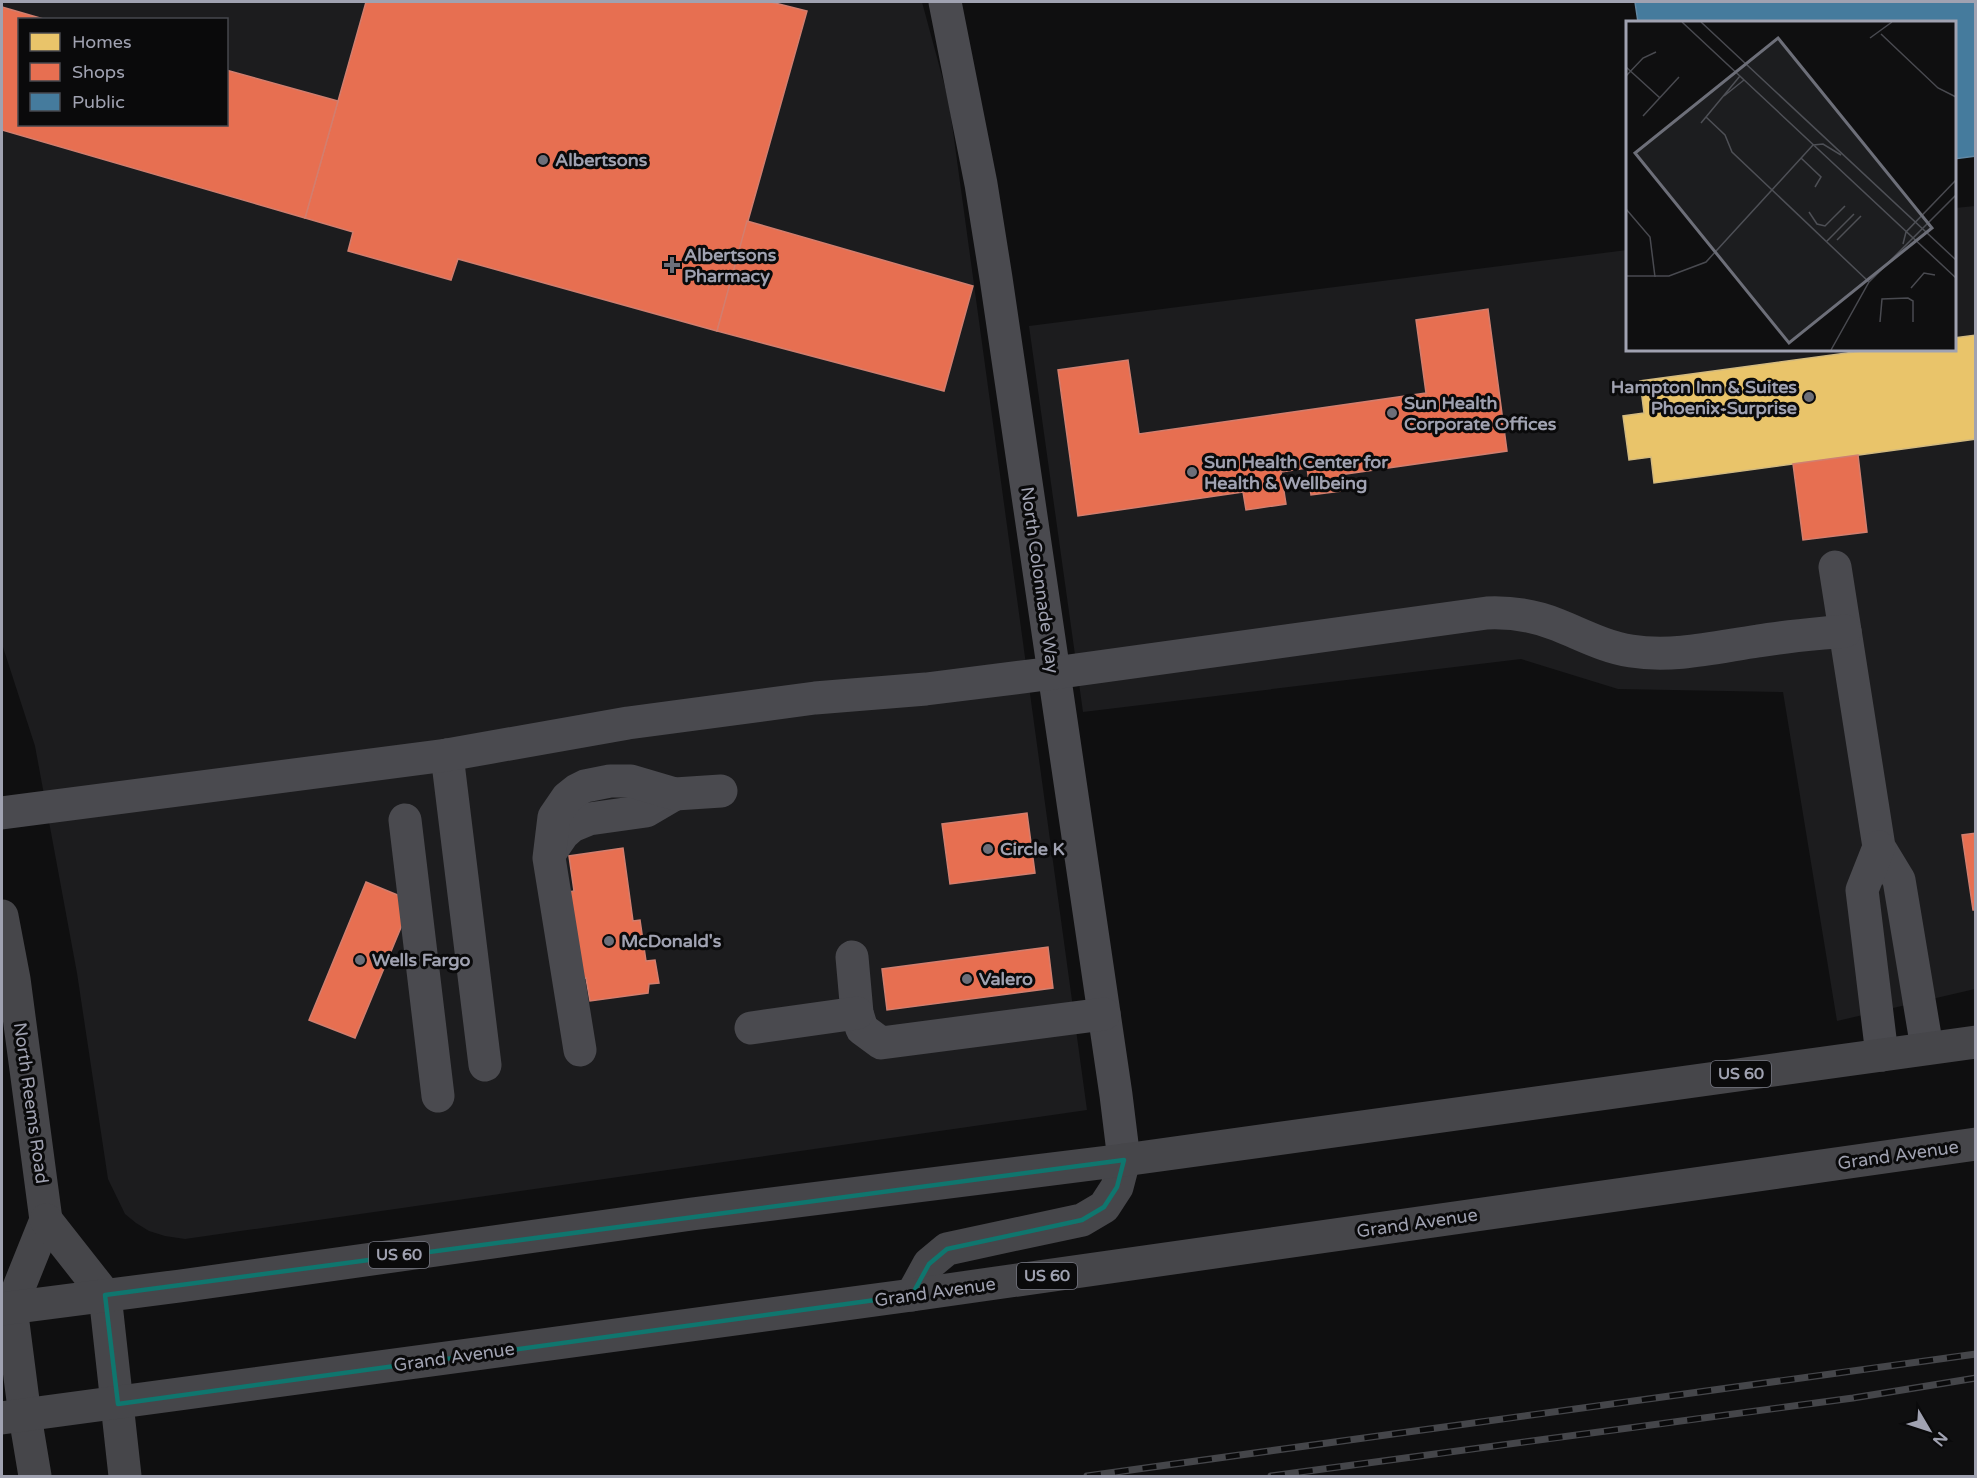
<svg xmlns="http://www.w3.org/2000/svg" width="1977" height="1478" font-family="'Varela Round',sans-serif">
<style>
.built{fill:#1c1c1e;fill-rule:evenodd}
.homes{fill:#e9c46a;stroke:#d3ba7f;stroke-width:1.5}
.shops{fill:#e76f51;stroke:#d27e6e;stroke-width:1.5}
.public{fill:#457b9d;stroke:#6087a3;stroke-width:1.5}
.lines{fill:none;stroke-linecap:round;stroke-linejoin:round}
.minor{stroke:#4a4a4f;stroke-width:33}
.major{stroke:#46464a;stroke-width:33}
.highway{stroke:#46464a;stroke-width:33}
.rail-casing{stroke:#45464a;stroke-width:7}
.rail{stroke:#0a0a0b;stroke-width:4.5;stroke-dasharray:14;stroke-linecap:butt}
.marked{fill:none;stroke:#0f766e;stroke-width:4.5;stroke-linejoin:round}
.poi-dot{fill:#6d6f79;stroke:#0a0a0b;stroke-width:2}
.labels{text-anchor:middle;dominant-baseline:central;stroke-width:6;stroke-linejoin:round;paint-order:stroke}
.shield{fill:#0a0a0b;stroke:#73747f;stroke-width:1.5}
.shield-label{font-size:16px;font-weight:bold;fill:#a0a2b1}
.poi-label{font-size:18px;font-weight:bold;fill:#a0a2b1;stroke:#0a0a0b;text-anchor:start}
.street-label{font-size:18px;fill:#a0a2b1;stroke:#0a0a0b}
.inset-road{fill:none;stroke:#494a50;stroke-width:1.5}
.view{fill:#6d6f79;fill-opacity:0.15;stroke:#6d6f79;stroke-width:3}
.inset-edge{fill:none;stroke:#a0a2b1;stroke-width:3}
</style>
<rect width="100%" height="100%" fill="#0f0f10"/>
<!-- built -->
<g class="built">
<path d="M2,2h920l27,100 138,1008 -902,129 -20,-3 -16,-5 -13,-8 -11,-9 -17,-35 -31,-206 -42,-227 -33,-102zM20,20h206v104h-206z"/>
<polygon points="1975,206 1975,989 1837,1021 1783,692 1618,689 1521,659 1083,712 1029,326 1627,250 1628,350 1954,350 1955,208"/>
</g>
<!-- homes -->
<polygon class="homes" points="1976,335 1976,439 1654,483 1651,457 1629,460 1623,416 1644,413 1640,381 1869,350 1954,350 1954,338"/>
<!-- shops -->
<g class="shops">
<polygon points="366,2 771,2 807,11 717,331 458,259 451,280 348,251 353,232 305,218"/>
<polygon points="2,7 47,20 20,20 20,124 226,124 226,70 338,101 305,218 2,130"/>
<polygon points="747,221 973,286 944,391 717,331"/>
<polygon points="1488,309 1507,451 1339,475 1341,491 1311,495 1307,468 1281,472 1286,504 1246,510 1243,492 1078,516 1058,370 1128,360 1139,434 1426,393 1416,320"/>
<polygon points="1858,455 1867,532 1803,540 1793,464"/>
<polygon points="1027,813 1035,873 950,884 942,824"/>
<polygon points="1976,833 1976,910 1973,910 1962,835"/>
<polygon points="623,848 633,921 640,920 646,961 655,960 659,983 649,984 648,993 590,1001 586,978 581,979 568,892 574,891 569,856"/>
<polygon points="366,882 412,901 355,1038 309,1020"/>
<polygon points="1048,947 1053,988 887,1010 882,969"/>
</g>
<!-- public -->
<polygon class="public" points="1635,2 1976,2 1976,156 1954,159 1954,22 1638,22"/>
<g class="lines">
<!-- minor -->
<g class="minor">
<polyline points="945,2 981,184 996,278 1116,1095 1124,1160"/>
<polyline points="1835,567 1879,847 1899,880 1927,1048"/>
<polyline points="447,755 485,1065"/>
<path d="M2,813l445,-58 181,-32 187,-25 111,-9 128,-16 433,-60c24,-1 49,3 71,12 25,10 47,22 73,26 42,7 86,-4 127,-10 29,-5 58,-7 87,-10"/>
<polyline points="405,820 438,1096"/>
<polyline points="1879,847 1862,890 1882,1055"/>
<polyline points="552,850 563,834 572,826 589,819 646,811 675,794"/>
<polyline points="852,957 857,1013 862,1029 881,1043 1104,1014"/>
<polyline points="751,1028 857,1013"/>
<polyline points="580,1050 549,858 554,817 567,798 577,790 585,786 610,781 631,781 675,794 721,791"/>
</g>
<!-- major -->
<g class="major">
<polyline points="2,916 14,979 46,1220 11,1307 25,1416 35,1476"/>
<polyline points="46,1220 105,1295 125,1476"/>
</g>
<!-- highway -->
<g class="highway">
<polyline points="912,1295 929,1264 947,1249 1082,1220 1104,1207 1117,1187 1124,1160"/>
<polyline points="2,1309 180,1286 692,1214 1124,1160 1976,1042"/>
<polyline points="2,1418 912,1295 1976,1144"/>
</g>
<!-- rail casing -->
<g class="rail-casing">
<g id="rail">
<polyline points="1087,1476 1976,1354"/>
<polyline points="1271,1476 1853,1398 1976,1378"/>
</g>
</g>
<!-- rail -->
<use href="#rail" class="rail"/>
</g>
<!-- marked area -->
<path class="marked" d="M1124,1160l-7,27 -13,20 -22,13 -135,29 -18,15 -17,31 -794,109 -13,-109z"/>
<!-- markers -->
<g class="poi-dot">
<circle cx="543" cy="160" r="6"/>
<path d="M669 256h6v6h6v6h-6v6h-6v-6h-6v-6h6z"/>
<circle cx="1809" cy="397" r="6"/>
<circle cx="1392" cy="413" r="6"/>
<circle cx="1192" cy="472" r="6"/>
<circle cx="988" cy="849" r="6"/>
<circle cx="609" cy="941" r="6"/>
<circle cx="360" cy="960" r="6"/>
<circle cx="967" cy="979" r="6"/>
</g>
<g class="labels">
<!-- shield labels -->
<g class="shield">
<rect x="1711" y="1061" width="60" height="26" rx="4.5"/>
<rect x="369" y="1242" width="60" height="26" rx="4.5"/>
<rect x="1017" y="1263" width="60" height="26" rx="4.5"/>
</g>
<g class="shield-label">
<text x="1741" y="1074">US 60</text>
<text x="399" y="1255">US 60</text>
<text x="1047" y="1276">US 60</text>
</g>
<!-- poi labels -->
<g class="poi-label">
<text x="555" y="160">Albertsons</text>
<text x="684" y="255">Albertsons<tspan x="684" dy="21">Pharmacy</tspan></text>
<text x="1797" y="387" text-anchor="end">Hampton Inn &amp; Suites<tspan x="1797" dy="21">Phoenix-Surprise</tspan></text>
<text x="1404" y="403">Sun Health<tspan x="1404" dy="21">Corporate Offices</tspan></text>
<text x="1204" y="462">Sun Health Center for<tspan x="1204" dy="21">Health &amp; Wellbeing</tspan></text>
<text x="1000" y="849">Circle K</text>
<text x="621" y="941">McDonald's</text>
<text x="372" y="960">Wells Fargo</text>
<text x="979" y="979">Valero</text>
</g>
<!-- street labels -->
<g class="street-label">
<text transform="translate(1040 580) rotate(82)">North Colonnade Way</text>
<text transform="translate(31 1103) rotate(82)">North Reems Road</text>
<text transform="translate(1898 1155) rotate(-8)">Grand Avenue</text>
<text transform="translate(1417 1223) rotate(-8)">Grand Avenue</text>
<text transform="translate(935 1292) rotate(-8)">Grand Avenue</text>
<text transform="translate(454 1357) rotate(-8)">Grand Avenue</text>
</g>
</g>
<!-- overview -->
<g transform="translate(1626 21)">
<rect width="330" height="330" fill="#0f0f10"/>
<path class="inset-road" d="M56,1l274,256M75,1l255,238M255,13l57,54 18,9M244,17l22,-16M0,46l34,31M0,55l17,-18 13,-6M98,75l20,-16M17,95l36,-39M80,96l19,18 7,17 137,130M75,102l39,-47M187,124l10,-1 18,11M175,137l20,19 -6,10M0,188l24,28 5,40M183,191l8,12 8,2 20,-20M211,219l24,-24M201,220l27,-27M277,223l3,-12 50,-52M0,255h43l37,-14 107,-117M285,267l13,-15 11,2M254,301l2,-23 26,-1 5,3v21M205,329l38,-68 87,-87"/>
<path class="view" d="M152,17l154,190 -143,115 -154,-190z"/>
<rect width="330" height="330" class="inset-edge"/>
</g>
<!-- border -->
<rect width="1977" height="1478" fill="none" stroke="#a0a2b1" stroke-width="6"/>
<!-- legend -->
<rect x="18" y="18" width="210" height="108" fill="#0a0a0b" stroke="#46474d" stroke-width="1.5"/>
<rect x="30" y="33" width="30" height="18" fill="#e9c46a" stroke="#46474d" stroke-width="1.5"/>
<text x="72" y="48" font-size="18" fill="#a0a2b1">Homes</text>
<rect x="30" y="63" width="30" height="18" fill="#e76f51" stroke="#46474d" stroke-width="1.5"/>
<text x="72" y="78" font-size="18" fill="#a0a2b1">Shops</text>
<rect x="30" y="93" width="30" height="18" fill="#457b9d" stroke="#46474d" stroke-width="1.5"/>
<text x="72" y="108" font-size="18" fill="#a0a2b1">Public</text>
<!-- north arrow -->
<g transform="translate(1929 1430) rotate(129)" stroke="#0a0a0b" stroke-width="4.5" paint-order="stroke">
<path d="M0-4.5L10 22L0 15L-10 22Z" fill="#a0a2b1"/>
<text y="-9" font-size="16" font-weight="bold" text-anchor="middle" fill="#a0a2b1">N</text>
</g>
</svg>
